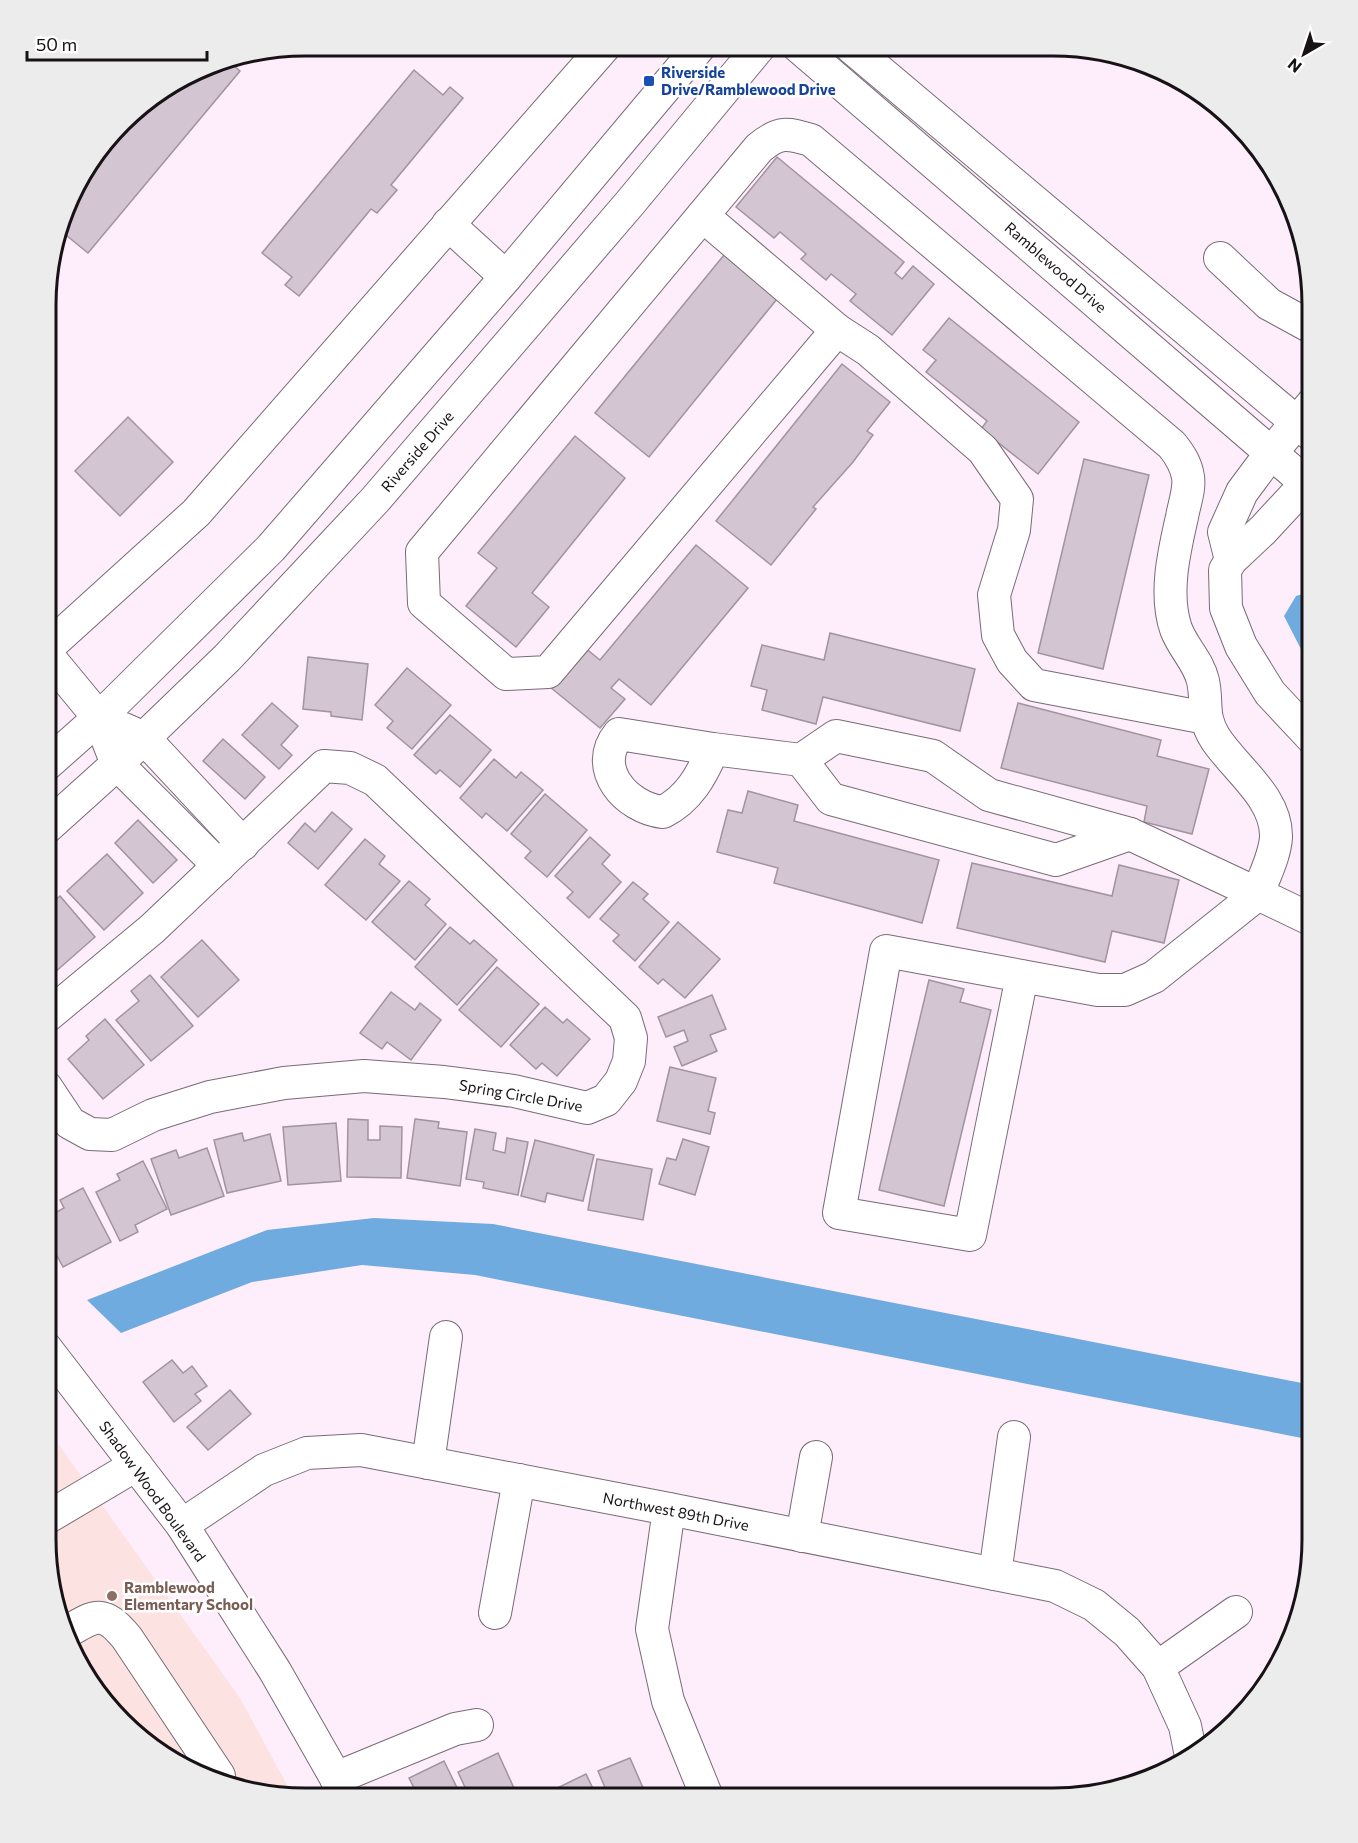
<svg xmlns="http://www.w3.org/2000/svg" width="1358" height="1843" font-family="Commissioner,sans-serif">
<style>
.education{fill:#fde2e2}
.water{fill:#70abdf}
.building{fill:#d3c5d2;stroke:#a193a0;stroke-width:1.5}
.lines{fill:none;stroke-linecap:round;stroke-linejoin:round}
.minor-casing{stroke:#786b76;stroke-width:34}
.path{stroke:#80767f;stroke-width:4;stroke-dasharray:4.5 3;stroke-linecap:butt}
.minor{stroke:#fff;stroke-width:32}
.transit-dot{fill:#1a4fb4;stroke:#fff;stroke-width:2}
.education-dot{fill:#8d6e63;stroke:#fff;stroke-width:2}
.labels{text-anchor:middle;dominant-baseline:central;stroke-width:5;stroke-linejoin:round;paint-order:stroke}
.transit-label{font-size:15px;font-weight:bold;fill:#164399;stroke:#fff;text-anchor:start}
.street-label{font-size:15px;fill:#171216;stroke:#fff}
.education-label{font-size:15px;font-weight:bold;fill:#785e54;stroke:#fff;text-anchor:start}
.rim{fill:none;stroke:#171216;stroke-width:3}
</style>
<rect width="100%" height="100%" fill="#feeefc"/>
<!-- education -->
<polygon class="education" points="52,1435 240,1698 293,1796 271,1796 160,1754 110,1710 72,1653 45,1538 45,1440"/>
<!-- water -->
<g class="water">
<polygon points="1313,591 1313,666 1304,655 1284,616 1296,596"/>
<polygon points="374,1218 493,1224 1312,1385 1312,1440 475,1275 362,1265 252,1282 121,1333 87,1300 267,1230"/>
</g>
<!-- building -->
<g class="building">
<polygon points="225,58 240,71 88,253 61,231 79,178 138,107"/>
<polygon points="414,70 443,95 450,87 463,98 391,185 397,190 377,213 371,209 299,296 285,285 292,277 262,253"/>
<polygon points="777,157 904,262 895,273 902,279 913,266 934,284 892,335 850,301 856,294 831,274 826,280 801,259 806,254 780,232 774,238 736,207"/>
<polygon points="724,255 777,299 649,457 595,413"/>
<polygon points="949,318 1079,422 1038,474 981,429 987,421 926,372 936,360 923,350"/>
<polygon points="842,364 890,402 867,431 873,435 853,462 813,507 816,509 771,565 716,521"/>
<polygon points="128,417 173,462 120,516 75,471"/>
<polygon points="575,436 625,478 532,593 549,607 516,647 466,606 497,568 478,553"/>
<polygon points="1084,459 1149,475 1103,669 1038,653"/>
<polygon points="696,545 748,588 651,705 619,679 611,688 625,699 600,728 550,687 584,647 600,660"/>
<polygon points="830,633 975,669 960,731 823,697 816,724 762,710 767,690 751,686 762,645 824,660"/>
<polygon points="308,657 368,664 362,720 331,716 331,712 303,709"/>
<polygon points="407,668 451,705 412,749 387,728 393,721 375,705"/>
<polygon points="272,703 298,726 281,745 292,755 279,769 242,735"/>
<polygon points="1018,703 1161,740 1157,756 1209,769 1192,834 1144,822 1147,806 1001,768"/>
<polygon points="450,715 491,750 460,787 440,770 436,774 414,755"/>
<polygon points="223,739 265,777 245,799 203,761"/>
<polygon points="494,759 516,778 521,772 543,790 507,831 486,813 482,818 460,798"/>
<polygon points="748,791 798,805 794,821 939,860 922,923 774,883 778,868 717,852 728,810 742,813"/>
<polygon points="545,794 587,830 547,877 525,858 531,851 511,834"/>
<polygon points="332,812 352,829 318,869 288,843 305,823 315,832"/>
<polygon points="138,820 177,860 153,883 115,843"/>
<polygon points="590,837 610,855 602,864 621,882 589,918 567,898 573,892 555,876"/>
<polygon points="365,839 385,856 379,864 400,881 366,920 325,885"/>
<polygon points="107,854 143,893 104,930 67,891"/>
<polygon points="972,863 1112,896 1119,865 1179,880 1164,943 1112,931 1105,962 957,928"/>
<polygon points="409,881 430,899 425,905 446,924 415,960 372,922"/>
<polygon points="633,882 648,894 643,899 669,922 635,961 613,941 619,935 600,919"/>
<polygon points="60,896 95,937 54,973 46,964 46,908"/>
<polygon points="678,922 720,959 685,998 663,979 658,984 639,967"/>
<polygon points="450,927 470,944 474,940 497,960 457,1005 415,967"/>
<polygon points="202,940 239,980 198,1017 161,977"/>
<polygon points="497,967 539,1004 501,1047 459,1010"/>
<polygon points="150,975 193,1026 151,1061 116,1020 139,1001 131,991"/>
<polygon points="929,980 964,989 960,1002 991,1010 944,1206 879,1190"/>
<polygon points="391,992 415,1010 420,1003 441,1020 411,1060 387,1042 382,1049 360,1033"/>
<polygon points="712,995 726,1029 710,1035 717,1051 682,1066 674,1047 688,1041 684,1030 666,1037 658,1017"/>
<polygon points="545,1007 563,1023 567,1019 590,1039 557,1076 542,1063 536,1069 510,1045"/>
<polygon points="105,1019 144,1065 103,1099 68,1059 89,1040 86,1036"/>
<polygon points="670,1067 716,1078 708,1111 715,1113 710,1134 657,1121"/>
<polygon points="348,1119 368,1120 368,1140 380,1140 380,1126 402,1127 401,1178 347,1177"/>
<polygon points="415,1119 439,1122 438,1128 467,1132 460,1186 407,1178"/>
<polygon points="336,1123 341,1181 288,1185 283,1127"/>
<polygon points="475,1129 496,1133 493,1150 505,1153 507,1138 528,1142 518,1195 483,1188 484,1182 466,1179"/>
<polygon points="242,1133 244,1141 270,1134 281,1181 227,1193 214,1140"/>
<polygon points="683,1139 709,1147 695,1195 659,1184 667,1158 676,1160"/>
<polygon points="535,1140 594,1155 583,1201 547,1193 545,1202 521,1196"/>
<polygon points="207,1148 224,1196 171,1215 151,1159 176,1150 179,1158"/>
<polygon points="597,1159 652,1169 643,1220 588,1210"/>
<polygon points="143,1161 167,1209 135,1225 138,1232 120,1241 96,1192 120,1180 117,1174"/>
<polygon points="83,1188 111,1242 63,1267 46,1235 46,1218 64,1208 60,1200"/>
<polygon points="172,1360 183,1373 192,1366 207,1386 195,1394 201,1401 174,1422 143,1382"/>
<polygon points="230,1390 251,1414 208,1450 187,1427"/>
<polygon points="498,1753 518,1797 469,1796 458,1772"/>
<polygon points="630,1758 647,1797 609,1797 598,1771"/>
<polygon points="444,1761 461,1796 418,1796 409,1778"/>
<polygon points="586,1774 597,1797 541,1796"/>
</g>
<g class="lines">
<!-- minor casing -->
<g class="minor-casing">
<g id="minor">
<polyline points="798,46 1313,489"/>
<polyline points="851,47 1313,436"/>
<polyline points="703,216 837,330"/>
<polyline points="448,224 506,277"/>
<polyline points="1220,258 1269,304 1313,328"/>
<polyline points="1231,560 1224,532 1242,492 1271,453 1313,403"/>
<polyline points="47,648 196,513 605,46"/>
<polyline points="47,655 99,718 117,764 219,866"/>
<polyline points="124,729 144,738 243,844"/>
<polyline points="1313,739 1270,693 1241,646 1226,608 1225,570 1231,560 1263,530 1313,476"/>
<path d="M713,749c-11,26 -24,50 -50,63 -37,-4 -72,-44 -44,-78l94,15 88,11 35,-24 97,20 56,39 141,39 128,60c6,-18 17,-38 18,-57 1,-40 -41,-68 -61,-99 -14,-23 -7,-34 -12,-57 -4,-19 -20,-33 -27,-52 -12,-35 -2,-77 6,-112 2,-12 8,-28 6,-40 -2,-13 -8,-22 -16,-32l-361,-305c-24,-7 -32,-9 -52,8l-337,404 2,51 82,71 42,-2 289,-342 31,20 115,100 34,49 -3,31 -20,65 4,40 14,26 22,24 172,33"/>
<polyline points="801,760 831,799 1056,860 1130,834"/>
<polyline points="46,765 99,718 271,548 506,277 700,46"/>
<polyline points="46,828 117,764 227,658 375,500 630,203 760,46"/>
<polyline points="1022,976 970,1235 839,1213 886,951 1098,990 1125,990 1154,977 1258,894 1306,917 1313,918"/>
<polyline points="46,1087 70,1123 90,1134 112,1135 153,1115 210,1097 284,1083 364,1076 444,1082 514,1091 587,1108 606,1100 621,1081 629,1061 631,1038 625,1018 375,780 350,768 324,766 152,929 46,1017"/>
<polyline points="45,1347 182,1525 275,1671 336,1778 342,1796"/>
<polyline points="428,1463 446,1337"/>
<polyline points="669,1509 652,1629 668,1701 707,1797"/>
<polyline points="45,1519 136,1465"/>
<polyline points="182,1525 264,1470 307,1453 361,1450 669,1509 1055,1586 1094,1605 1127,1632 1158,1667 1185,1726 1191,1756"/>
<polyline points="802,1536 816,1457"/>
<polyline points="995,1574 1014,1437"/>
<polyline points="495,1613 519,1480"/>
<path d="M67,1632c28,-17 36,-23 60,6l92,138"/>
<polyline points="1158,1667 1236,1612"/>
<polyline points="336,1778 455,1729 477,1725"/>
</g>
</g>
<!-- path -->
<polyline class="path" points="45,1444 55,1437"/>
<!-- minor -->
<use href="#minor" class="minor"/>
</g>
<!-- markers -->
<rect class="transit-dot" x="643" y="75" width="12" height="12" rx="3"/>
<circle class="education-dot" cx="112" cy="1596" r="6"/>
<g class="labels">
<!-- transit labels -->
<g class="transit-label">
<text x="661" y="72">Riverside<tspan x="661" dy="17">Drive/Ramblewood Drive</tspan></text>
</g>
<!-- street labels -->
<g class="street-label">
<text transform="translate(1056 267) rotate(41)">Ramblewood Drive</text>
<text transform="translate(417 451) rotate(-49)">Riverside Drive</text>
<text transform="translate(521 1095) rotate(10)">Spring Circle Drive</text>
<text transform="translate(153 1491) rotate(54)">Shadow Wood Boulevard</text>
<text transform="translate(676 1511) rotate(11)">Northwest 89th Drive</text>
</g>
<!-- education labels -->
<g class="education-label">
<text x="124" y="1587">Ramblewood<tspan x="124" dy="17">Elementary School</tspan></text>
</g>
</g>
<!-- crop -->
<path d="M0 0H1358V1843H0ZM305 56H1053A249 249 0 0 1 1302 305V1539A249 249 0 0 1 1053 1788H305A249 249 0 0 1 56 1539V305A249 249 0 0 1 305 56Z" fill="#ececec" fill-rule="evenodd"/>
<path class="rim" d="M305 56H1053A249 249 0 0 1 1302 305V1539A249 249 0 0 1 1053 1788H305A249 249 0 0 1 56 1539V305A249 249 0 0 1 305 56Z"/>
<!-- north arrow -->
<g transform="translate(1304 54) rotate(219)" stroke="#ffffff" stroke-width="4.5" paint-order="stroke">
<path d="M0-4.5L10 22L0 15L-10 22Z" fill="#171216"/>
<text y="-9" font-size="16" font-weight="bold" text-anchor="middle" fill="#171216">N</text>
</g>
<!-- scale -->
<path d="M27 51v9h180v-9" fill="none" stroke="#171216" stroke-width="3"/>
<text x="36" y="51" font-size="18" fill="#171216" stroke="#ffffff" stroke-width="4.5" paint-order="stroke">50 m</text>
</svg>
